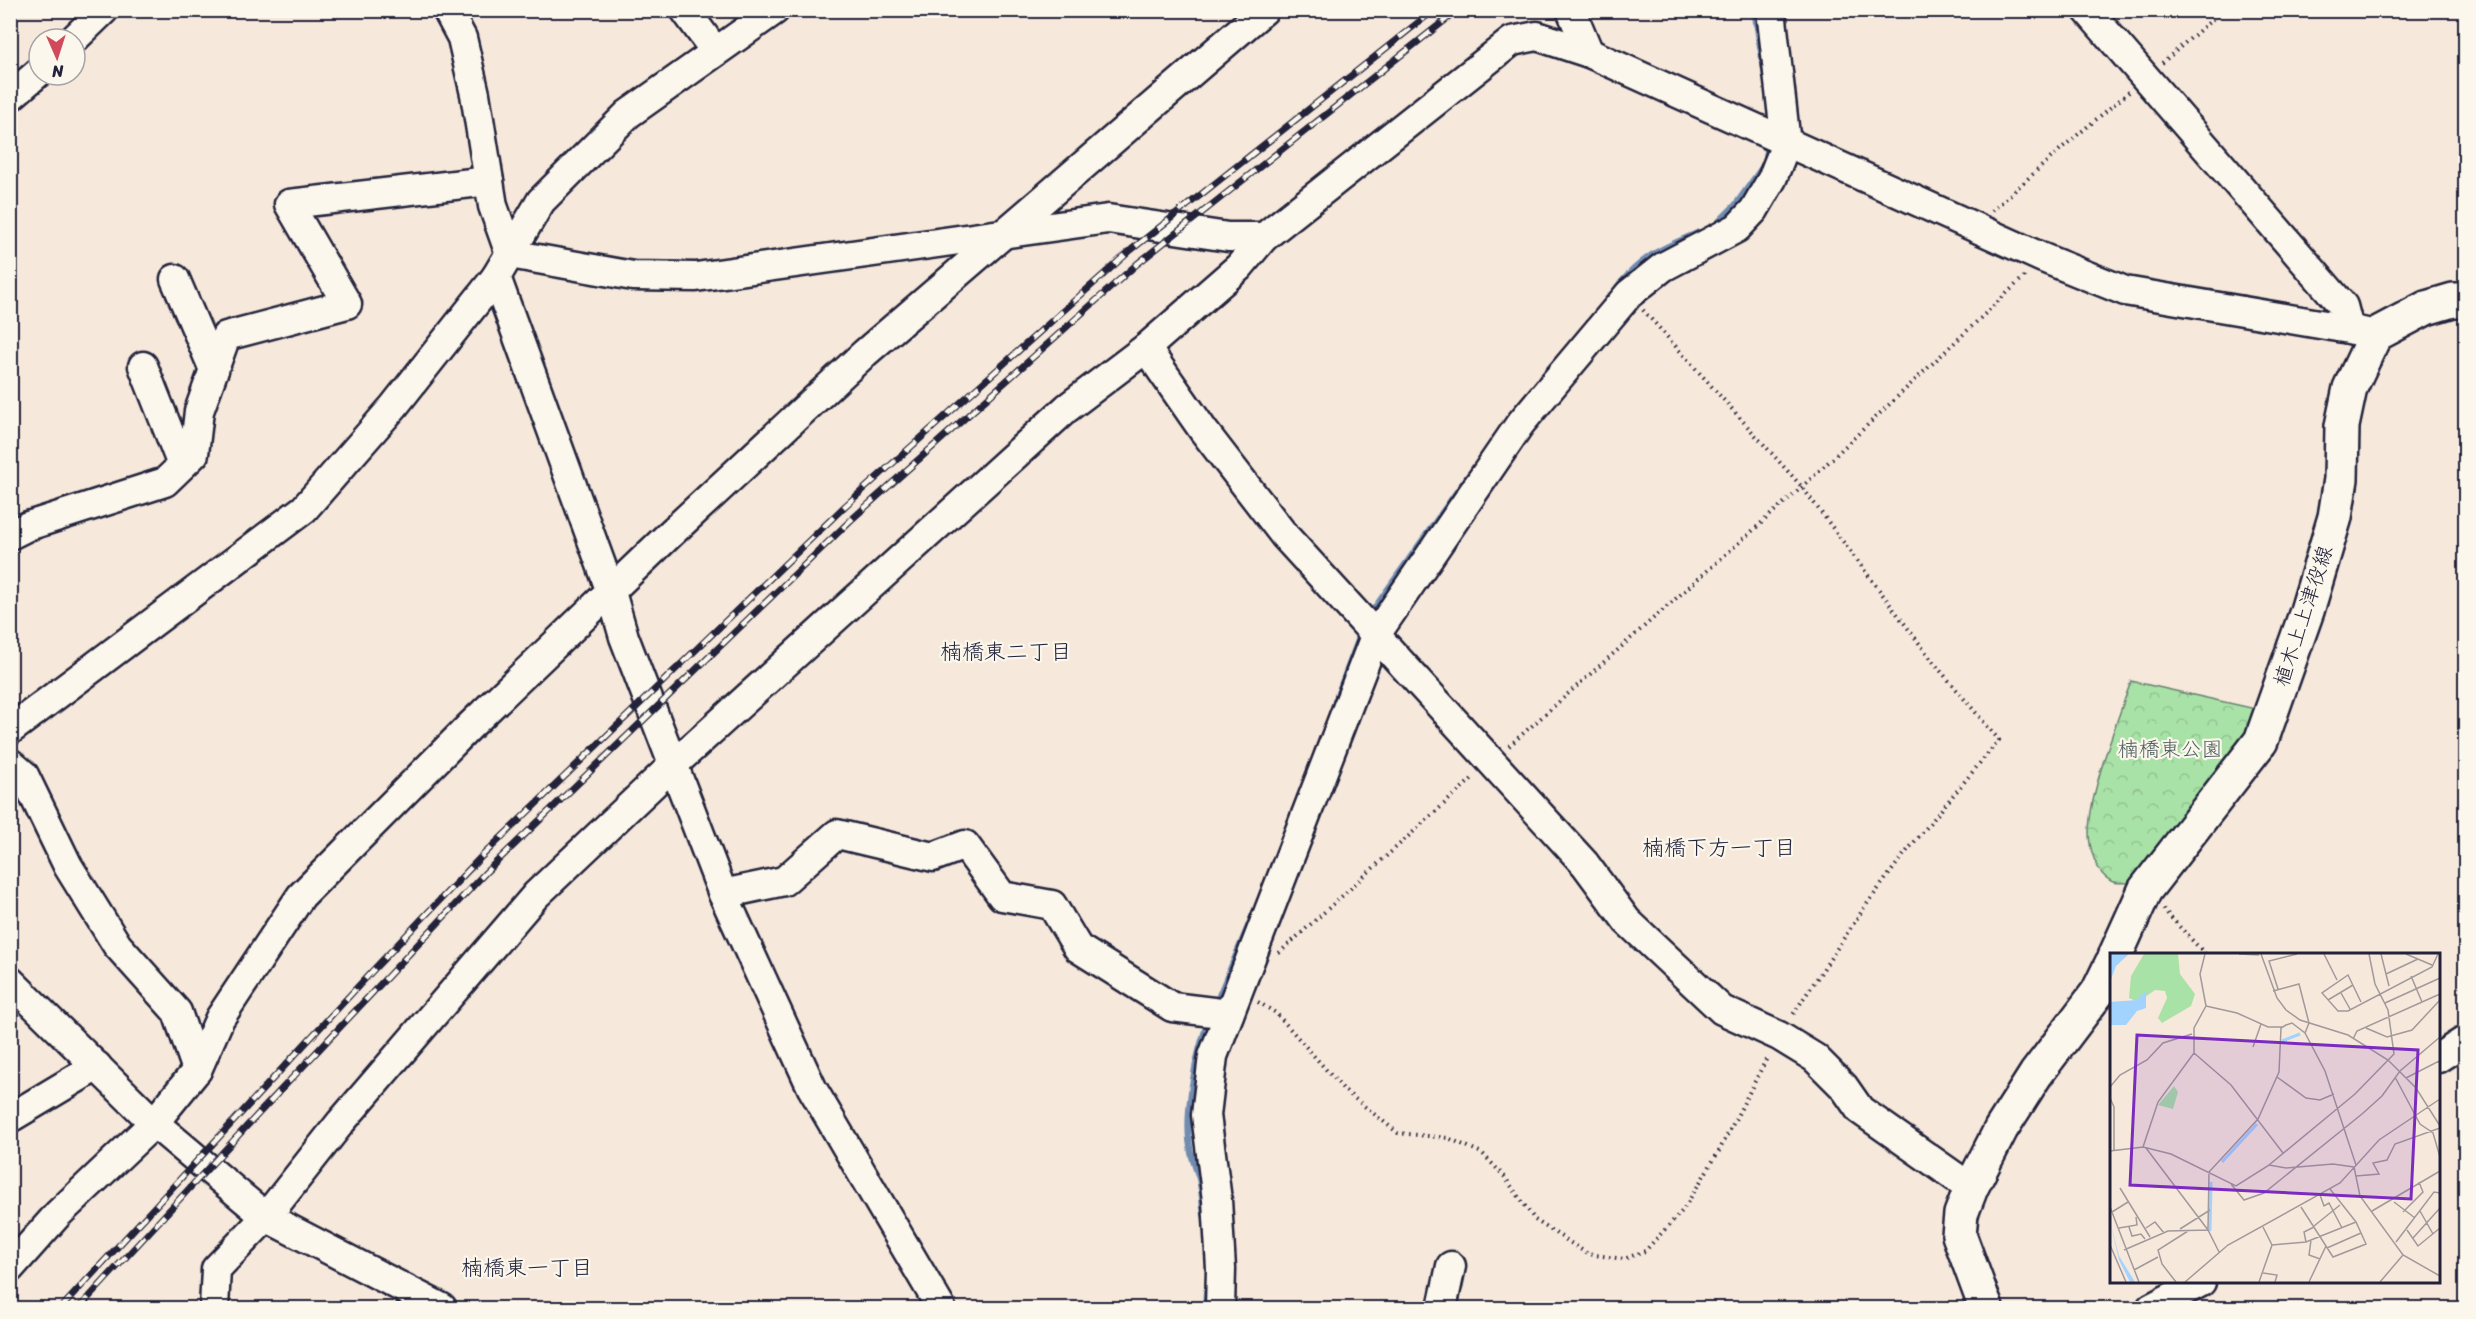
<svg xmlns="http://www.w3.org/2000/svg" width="2476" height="1319" font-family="Sriracha,'Klee One',sans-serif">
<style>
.forest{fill:url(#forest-crowns);stroke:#668271;stroke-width:1.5}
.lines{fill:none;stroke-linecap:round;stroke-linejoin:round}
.stream{stroke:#6f8cb1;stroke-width:6}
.minor-casing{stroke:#22223b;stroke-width:33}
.major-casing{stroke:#22223b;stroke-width:38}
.path{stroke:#22223b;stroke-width:4;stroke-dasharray:1.5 4.5;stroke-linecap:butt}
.minor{stroke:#fbf7ec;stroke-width:28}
.major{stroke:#fbf7ec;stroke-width:33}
.rail-casing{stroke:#22223b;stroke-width:7}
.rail{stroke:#fbf7ec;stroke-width:4.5;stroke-dasharray:14;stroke-linecap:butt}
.labels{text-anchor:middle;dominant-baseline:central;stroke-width:4.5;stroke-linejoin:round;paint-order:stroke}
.street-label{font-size:21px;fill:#22223b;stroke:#fbf7ec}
.park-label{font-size:21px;fill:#4a5c5b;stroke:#fbf7ec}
.neighbourhood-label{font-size:22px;fill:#22223b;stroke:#fbf7ec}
.inset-river{fill:none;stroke:#a2d3ff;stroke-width:3}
.inset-road{fill:none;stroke:#a1999b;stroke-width:1.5}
.view{fill:#7b2cbf;fill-opacity:0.15;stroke:#7b2cbf;stroke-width:3}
.inset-edge{fill:none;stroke:#22223b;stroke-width:3}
</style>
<defs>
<pattern id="forest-crowns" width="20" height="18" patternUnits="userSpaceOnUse" patternTransform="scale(1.5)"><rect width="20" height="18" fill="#a9e2a7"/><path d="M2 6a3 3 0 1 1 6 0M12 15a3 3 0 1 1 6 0" fill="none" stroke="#91c291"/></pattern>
</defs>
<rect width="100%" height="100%" fill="#f6e8db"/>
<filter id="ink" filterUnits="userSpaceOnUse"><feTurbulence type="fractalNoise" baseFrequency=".0167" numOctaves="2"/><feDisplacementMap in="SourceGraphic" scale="12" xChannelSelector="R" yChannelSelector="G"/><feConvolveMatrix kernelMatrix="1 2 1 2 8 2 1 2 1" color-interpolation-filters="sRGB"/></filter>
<g filter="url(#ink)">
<!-- forest -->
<path class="forest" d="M2131,681l129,29 -15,35 -111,138c-7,-1 -18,1 -23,-2 -15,-7 -22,-34 -22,-49 1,-43 28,-109 42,-151z"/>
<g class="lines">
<!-- stream -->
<g class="stream">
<polyline points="1754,10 1765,77"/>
<polyline points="1714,226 1736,204 1765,163 1768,144"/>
<path d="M1617,287c27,-33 44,-38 82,-55"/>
<polyline points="1368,617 1469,474"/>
<polyline points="1335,701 1361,632"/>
<polyline points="1215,1005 1254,912"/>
<path d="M1204,1215c-2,-12 -2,-24 -5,-36 -3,-11 -8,-21 -9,-32 -6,-33 6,-96 19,-127"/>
<polyline points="1205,1308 1206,1291"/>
</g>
<!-- minor casing -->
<g class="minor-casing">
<g id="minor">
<polyline points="447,10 462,38 475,94 493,206 510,254"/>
<polyline points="685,10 715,51"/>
<polyline points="1571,10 1589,53"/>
<polyline points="2087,10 2343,306 2349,329"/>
<polyline points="74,39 104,10"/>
<polyline points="10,97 39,72"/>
<polyline points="510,254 633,276 696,277 1108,219 1228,237 1264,237 1512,41 1537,36 1589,53 2043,258 2125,291 2349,329 2375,335"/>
<polyline points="496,277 611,592 624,637 723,894 812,1088 941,1308"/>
<polyline points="175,279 214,370"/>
<polyline points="1146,348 1203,430 1284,535 1585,864 1627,921 1722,1010 1779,1036 1815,1058 1844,1087 1860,1110 1971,1188"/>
<polyline points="143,366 182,465"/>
<polyline points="10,535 28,526 165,482 194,454 199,411 226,336 347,304 289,204 489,181"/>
<polyline points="10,730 304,509 394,406 496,277 541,201 628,114 775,10"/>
<polyline points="10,763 24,775 68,866 117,945 177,1012 197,1070"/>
<polyline points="723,894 784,881 837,834 933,857 965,845 1002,896 1052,905 1078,948 1172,1007 1229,1014"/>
<polyline points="10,981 154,1123 266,1217 442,1308"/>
<polyline points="2438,1058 2466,1040"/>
<polyline points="10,1118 97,1066"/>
<polyline points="10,1268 58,1214 154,1123 197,1070 220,1018 301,896 470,726 669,535 865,353 1264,10"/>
<polyline points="214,1308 216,1269 266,1217 341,1122 536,895 672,766 1067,408 1146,348 1239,267 1264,237"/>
<polyline points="1220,1308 1221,1269 1217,1200 1206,1115 1213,1056 1375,636 1520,424 1629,294 1663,267 1737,228 1754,210 1772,179 1786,144 1771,10"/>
<polyline points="1442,1308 1451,1266"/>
<polyline points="2151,1308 2201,1282"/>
</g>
</g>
<!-- major casing -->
<g class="major-casing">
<g id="major">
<polyline points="2116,954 2145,890 2261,741 2307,611 2335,517 2341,479 2342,426 2350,388 2375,335 2426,308 2453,300 2466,300"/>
<polyline points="1986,1308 1959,1235 1961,1214 1971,1188 2001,1129 2036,1074 2098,992 2112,963"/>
</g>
</g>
<!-- path -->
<g class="path">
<polyline points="2162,63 2223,10"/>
<polyline points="1992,211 2063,147 2129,92"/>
<polyline points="1643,310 1802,487 1934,663 1999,740 1902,857 1864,908 1792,1016"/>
<polyline points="1509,746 1802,487 2026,275"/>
<polyline points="2163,909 2205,954"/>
<polyline points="1279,953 1474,777"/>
<polyline points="1258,1002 1276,1013 1344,1090 1398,1133 1448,1138 1482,1153 1504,1176 1535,1220 1588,1254 1624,1259 1645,1251 1683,1210 1719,1151 1768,1056"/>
</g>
<!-- minor -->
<use href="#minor" class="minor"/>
<!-- major -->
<use href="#major" class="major"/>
<!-- rail casing -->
<g class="rail-casing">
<g id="rail">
<polyline points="61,1308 376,967 480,858 845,506 1131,250 1434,10"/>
<polyline points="79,1308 246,1127 486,872 851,520 1137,264 1458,10"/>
</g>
</g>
<!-- rail -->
<use href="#rail" class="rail"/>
</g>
</g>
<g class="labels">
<!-- street labels -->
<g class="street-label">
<text transform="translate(2303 616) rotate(-72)">植木上上津役線</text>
</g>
<!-- park labels -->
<g class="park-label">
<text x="2170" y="749">楠橋東公園</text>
</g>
<!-- neighbourhood labels -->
<g class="neighbourhood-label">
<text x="1006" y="651">楠橋東二丁目</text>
<text x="1719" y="847">楠橋下方一丁目</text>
<text x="527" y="1267">楠橋東一丁目</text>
</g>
</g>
<!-- overview -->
<g transform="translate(2110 953)">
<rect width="330" height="330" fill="#f6e8db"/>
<path d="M34,1h34l2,20 15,20 -4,12 -29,17 -4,-5 9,-20 -2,-7 -10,-1 -17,12 -9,-4 2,-22zM64,133l4,6 -5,17 -15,-4z" fill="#a9e2a7"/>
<path d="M0,1h19l-13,12 -6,16zM36,37v18l-9,3 -11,14h-16v-23l27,-2zM0,268l9,35 16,26h-5l-11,-22z" fill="#a2d3ff"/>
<path class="inset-river" d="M172,88l18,-7M112,209l35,-38M100,278l1,-49"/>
<path class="inset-road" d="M129,1l20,1M151,1l16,44 9,12 14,10 48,15 40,25 28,28 24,38M214,1l13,26M271,1l8,32M296,1l26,11M276,21l32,-15M301,23l11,26M168,36l-9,-28 28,-7M163,38l26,-7 10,39 -4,10M231,40l9,16M218,47l25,-15M251,49l-13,-27 -26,18 16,18h10l84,-44 6,-13M275,50l55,-25M96,53l31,7 31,14h14M256,75l21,9 25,-7 28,-30M243,86l4,-8 83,-37M143,94l8,-23M84,100l37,32 52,68M167,124l29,21 14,2 14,-6M285,124l25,47 13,9 7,24M296,125l33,-17 1,3M0,134l10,-12 27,-15 16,-17 29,-9M0,145l4,9v43M33,194l28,7 65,32 33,-21 17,3 47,-4 21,3M36,195l62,82 11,22M0,198l33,-4 15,-45 36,-49v-25l12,-22 -6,-32 5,-20M159,212l86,-71 39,-40 -6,-44 -13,-26 -6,-30M244,214l6,29 43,59 37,21M246,223l23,-2 -6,-11 14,-3 8,-16 45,-16M121,231l13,16 20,-7 98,-79 20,-18 18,-25 40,-34M10,235l30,49M210,242l4,11 5,-3 13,25M284,249l21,16M0,254l29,75M191,254l32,50 33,-13 -10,-22 -26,-33M262,258l68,-40M310,258l13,23M2,259l16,-10M293,259l20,-20 -4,-10M204,273l26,-21M19,274l3,9 9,-2 4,5M9,275l18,-3 -1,-8M36,275l9,-6 9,11M70,276l30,-19M297,277l11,16 22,-18M303,285l27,-30M201,287l-2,15 11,4M196,289l-2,-10 10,-5M286,289l38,-50 6,1M0,292l16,37M162,292l34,-3 50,-20M217,295l34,-15M14,297l44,-19 40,-1 1,-58 49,-53 21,-47 2,-44 5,-3 6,-2 13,10 20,38 31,94M24,317l24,-13M153,320l14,2 -2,7M66,329l-14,-18 -4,-14 30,-19M75,329l43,-37 112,-62 39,-43 61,-41M149,329l13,-37 -9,-18M199,329l17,-36M270,329l23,-27"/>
<path class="view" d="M27,82l281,15 -7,149 -281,-14z"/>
<rect width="330" height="330" class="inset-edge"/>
</g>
<!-- margin -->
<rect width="2476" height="1319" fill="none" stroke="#fbf7ec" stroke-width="36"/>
<rect x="18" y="18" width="2440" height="1283" fill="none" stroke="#22223b" stroke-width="2" filter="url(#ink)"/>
<!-- north arrow -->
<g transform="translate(57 57) rotate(177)"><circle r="28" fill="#fbf7ec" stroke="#a4a2a5" stroke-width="1.5"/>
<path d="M0-4.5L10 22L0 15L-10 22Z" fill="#d1495b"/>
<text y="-9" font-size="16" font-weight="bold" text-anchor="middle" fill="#22223b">N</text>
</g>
</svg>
